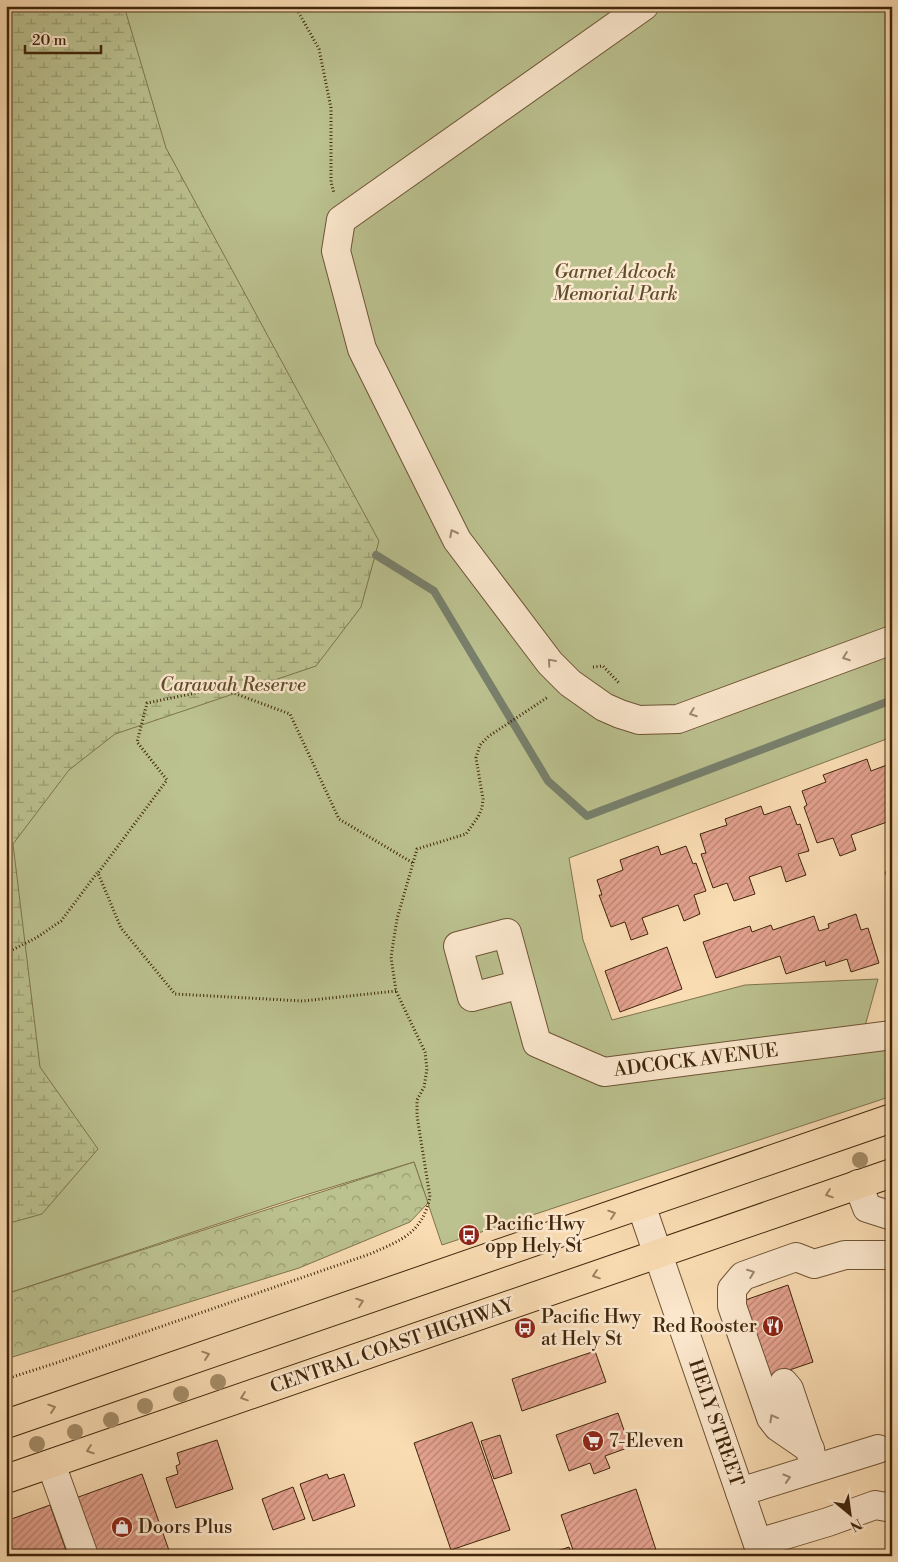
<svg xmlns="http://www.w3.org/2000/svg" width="898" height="1562" font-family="'Libre Bodoni',serif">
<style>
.green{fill:#bbc18f;stroke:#7e744d}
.forest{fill:url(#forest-crowns);stroke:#7e744d}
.wetland{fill:url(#wetland-marsh);stroke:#7e744d}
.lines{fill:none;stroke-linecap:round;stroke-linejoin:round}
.stream{stroke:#78806c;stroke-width:8}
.building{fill:url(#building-hatch);stroke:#40260b}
.minor-casing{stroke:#6e5435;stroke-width:30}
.highway-casing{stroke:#40260b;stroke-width:30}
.path{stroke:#40260b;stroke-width:3;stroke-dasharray:1 2.5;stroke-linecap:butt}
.minor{stroke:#fce8ce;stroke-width:28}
.highway{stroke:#fadcb3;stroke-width:28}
.tree{fill:#a58d69}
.oneway{stroke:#9e876c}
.oneway2{stroke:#9d815f}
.labels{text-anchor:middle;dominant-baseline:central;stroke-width:5;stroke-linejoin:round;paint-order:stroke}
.park-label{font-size:19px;font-style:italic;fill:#5f4d2c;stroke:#fce8ce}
.street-label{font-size:19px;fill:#40260b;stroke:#fce8ce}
.poi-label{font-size:19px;fill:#40260b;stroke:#fce8ce;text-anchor:start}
</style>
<defs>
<pattern id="forest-crowns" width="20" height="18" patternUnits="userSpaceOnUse" patternTransform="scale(1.25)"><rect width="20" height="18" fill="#bbc18f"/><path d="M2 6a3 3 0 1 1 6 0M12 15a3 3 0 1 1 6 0" fill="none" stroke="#999d73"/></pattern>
<pattern id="wetland-marsh" width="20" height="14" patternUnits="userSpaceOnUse" patternTransform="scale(1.25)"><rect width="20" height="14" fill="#bbc18f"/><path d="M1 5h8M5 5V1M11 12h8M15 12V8" fill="none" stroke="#999d73"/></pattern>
<pattern id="building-hatch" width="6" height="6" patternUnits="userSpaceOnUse" patternTransform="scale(1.25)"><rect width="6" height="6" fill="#e3a18e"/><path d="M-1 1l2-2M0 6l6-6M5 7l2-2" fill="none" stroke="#b98372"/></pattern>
</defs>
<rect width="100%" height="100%" fill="#fadcb3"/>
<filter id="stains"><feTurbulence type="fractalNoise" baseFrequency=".004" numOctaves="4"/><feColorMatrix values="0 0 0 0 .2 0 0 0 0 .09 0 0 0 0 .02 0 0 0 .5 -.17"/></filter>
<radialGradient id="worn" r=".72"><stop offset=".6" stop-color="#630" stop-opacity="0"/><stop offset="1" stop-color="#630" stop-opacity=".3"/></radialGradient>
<!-- green -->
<polygon class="green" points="6,6 892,6 892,737 569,858 583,940 612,1020 745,985 878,979 859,1048 892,1043 892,1096 442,1245 414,1162 299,1197 6,1294 6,527 10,518 6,484"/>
<!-- forest -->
<polygon class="forest" points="414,1162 428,1203 410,1222 299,1268 6,1359 6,1294"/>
<!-- wetland -->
<polygon class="wetland" points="6,6 124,6 166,148 379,541 361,607 316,666 115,734 69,770 13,844 40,1067 98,1149 42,1214 6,1224 6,527 10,518 6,484"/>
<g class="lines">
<!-- stream -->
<polyline class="stream" points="376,555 434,591 548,781 587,816 892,700"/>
</g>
<!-- building -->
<g class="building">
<polygon points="867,759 871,771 892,763 892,836 887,822 851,835 856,850 840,856 833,838 817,843 804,807 807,805 802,791 826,782 823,775"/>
<polygon points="761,806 764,815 790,806 797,825 800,824 809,851 798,854 806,875 786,882 781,866 749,877 755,894 734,901 727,883 713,888 701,854 706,853 700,834 727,825 725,819"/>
<polygon points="658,846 661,855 686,846 693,864 696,863 706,891 694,895 700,914 684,921 678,905 642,918 648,934 631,940 625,922 611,927 599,895 602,895 597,880 623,870 620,860"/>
<polygon points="892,869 892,891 885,872"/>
<polygon points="856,914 861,930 868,928 879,963 851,972 847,959 826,966 825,961 786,974 780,956 716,978 703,942 750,926 752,932 771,925 773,930 814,916 819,931 829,928 828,924"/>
<polygon points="667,947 682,989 620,1012 605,971"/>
<polygon points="788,1285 813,1362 763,1379 737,1303"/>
<polygon points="595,1351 606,1382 522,1411 512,1379"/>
<polygon points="618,1413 630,1447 605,1456 610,1468 594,1474 590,1463 569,1471 556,1435"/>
<polygon points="472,1422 510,1530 451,1550 414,1443"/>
<polygon points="500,1435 512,1473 494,1479 481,1441"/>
<polygon points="217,1440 233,1489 176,1508 166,1478 178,1474 176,1466 180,1464 177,1453"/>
<polygon points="142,1474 171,1556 94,1556 73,1499"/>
<polygon points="327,1474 329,1479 344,1474 355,1506 313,1521 300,1484"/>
<polygon points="293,1487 305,1519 273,1530 262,1499"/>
<polygon points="636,1489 658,1556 575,1556 561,1515"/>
<polygon points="50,1505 68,1556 6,1556 6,1521"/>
<polygon points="569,1547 572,1556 542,1556"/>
<polygon points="892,1548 892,1556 871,1556"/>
</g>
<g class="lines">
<!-- minor casing -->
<g class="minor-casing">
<g id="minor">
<polyline points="644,6 341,220 336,251 362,349 457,540 550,663 570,683 604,707 620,714 639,720 678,719 892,640"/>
<polyline points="521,984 472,997 458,946 507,933 537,1043 604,1072 892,1035"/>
<polyline points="858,1184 867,1208 892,1216"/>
<polyline points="641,1205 762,1556"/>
<polyline points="784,1383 789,1389 811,1454"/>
<polyline points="810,1449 778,1427 771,1418 732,1306 732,1289 743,1276 796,1257 814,1264 845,1255 892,1255"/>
<polyline points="51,1464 84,1556"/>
<polyline points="740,1492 878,1449"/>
<polyline points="758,1543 828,1522 875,1505 892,1508"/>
</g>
</g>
<!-- highway casing -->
<g class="highway-casing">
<g id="highway">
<polyline points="6,1424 892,1118"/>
<polyline points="6,1479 892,1173"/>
</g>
</g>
<!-- path -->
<g class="path">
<polyline points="295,6 319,49 331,108 331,182 334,193"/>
<polyline points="593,667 603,666 619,683"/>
<polyline points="6,951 10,951 36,938 61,921 97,873"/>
<polyline points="396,991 303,1001 175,994 121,928 98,873 167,780 137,742 147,703 220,688 290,714 339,819 413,863"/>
<path d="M6,1379l53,-17 311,-108c32,-14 52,-21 60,-57l-13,-81v-16l7,-13 3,-18 -2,-17 -29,-61 -5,-34 6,-38 20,-70 49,-15 12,-17 4,-9 1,-9 -7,-41 4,-13 9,-9 59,-39"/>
</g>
<!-- minor -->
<use href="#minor" class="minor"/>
<!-- highway -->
<use href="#highway" class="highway"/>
</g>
<!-- trees -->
<g class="tree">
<circle cx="860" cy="1160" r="8"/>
<circle cx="218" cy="1382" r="8"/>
<circle cx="181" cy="1394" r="8"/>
<circle cx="145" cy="1406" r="8"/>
<circle cx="111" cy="1420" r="8"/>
<circle cx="75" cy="1432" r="8"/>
<circle cx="37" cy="1444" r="8"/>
</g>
<!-- one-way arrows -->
<defs><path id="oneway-chevron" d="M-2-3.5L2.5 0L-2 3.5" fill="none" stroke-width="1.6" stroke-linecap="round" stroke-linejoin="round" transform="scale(1.25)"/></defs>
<g class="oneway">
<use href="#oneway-chevron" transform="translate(453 533) rotate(-117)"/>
<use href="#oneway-chevron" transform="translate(846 657) rotate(160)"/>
<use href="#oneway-chevron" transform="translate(551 662) rotate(-131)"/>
<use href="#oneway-chevron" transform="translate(693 713) rotate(160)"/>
<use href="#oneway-chevron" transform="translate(751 1273) rotate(-21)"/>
<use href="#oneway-chevron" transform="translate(773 1418) rotate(-119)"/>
<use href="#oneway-chevron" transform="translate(787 1478) rotate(-17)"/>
</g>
<g class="oneway2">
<use href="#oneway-chevron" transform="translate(829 1194) rotate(161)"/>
<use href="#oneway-chevron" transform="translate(612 1214) rotate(-19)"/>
<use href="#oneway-chevron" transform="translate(596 1275) rotate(161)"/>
<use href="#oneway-chevron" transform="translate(360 1302) rotate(-19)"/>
<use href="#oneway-chevron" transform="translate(206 1355) rotate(-19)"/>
<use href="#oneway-chevron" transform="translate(244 1397) rotate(161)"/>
<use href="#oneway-chevron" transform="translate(52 1408) rotate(-19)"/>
<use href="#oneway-chevron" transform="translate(90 1450) rotate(161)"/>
</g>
<!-- icons -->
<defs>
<g id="bus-disc" transform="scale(1.125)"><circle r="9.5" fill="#8f2418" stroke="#fce8ce"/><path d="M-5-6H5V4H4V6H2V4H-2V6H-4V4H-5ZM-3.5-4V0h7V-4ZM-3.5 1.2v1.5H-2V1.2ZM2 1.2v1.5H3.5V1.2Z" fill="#fff"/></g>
<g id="restaurant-disc" transform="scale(1.125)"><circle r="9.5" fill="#8f2418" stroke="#fce8ce"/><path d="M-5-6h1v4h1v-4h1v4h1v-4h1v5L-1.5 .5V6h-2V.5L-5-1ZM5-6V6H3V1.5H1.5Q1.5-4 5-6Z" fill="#fff"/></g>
<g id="supermarket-disc" transform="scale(1.125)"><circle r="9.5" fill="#8f2418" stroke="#fce8ce"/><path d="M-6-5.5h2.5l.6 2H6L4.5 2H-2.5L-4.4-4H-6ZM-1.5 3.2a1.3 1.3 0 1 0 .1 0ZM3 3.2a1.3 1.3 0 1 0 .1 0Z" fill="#fff"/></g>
<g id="shop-disc" transform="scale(1.125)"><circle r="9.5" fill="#8f2418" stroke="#fce8ce"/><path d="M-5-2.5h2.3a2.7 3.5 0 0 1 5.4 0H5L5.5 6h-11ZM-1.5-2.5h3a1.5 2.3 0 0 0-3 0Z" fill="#fff"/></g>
</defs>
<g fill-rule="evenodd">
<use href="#bus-disc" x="469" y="1235"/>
<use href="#restaurant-disc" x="773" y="1326"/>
<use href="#bus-disc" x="525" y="1328"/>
<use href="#supermarket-disc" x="593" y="1441"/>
<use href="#shop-disc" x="122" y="1527"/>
</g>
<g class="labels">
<!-- park labels -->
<g class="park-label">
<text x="615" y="272">Garnet Adcock<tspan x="615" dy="22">Memorial Park</tspan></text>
<text x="233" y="685">Carawah Reserve</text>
</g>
<!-- street labels -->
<g class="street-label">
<text transform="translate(696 1060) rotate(-7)">ADCOCK AVENUE</text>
<text transform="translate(392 1346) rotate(-19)">CENTRAL COAST HIGHWAY</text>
<text transform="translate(716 1423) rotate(71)">HELY STREET</text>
</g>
<!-- poi labels -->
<g class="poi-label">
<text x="485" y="1224">Pacific Hwy<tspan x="485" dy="22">opp Hely St</tspan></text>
<text x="541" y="1317">Pacific Hwy<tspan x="541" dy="22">at Hely St</tspan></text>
<text x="757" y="1326" text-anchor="end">Red Rooster</text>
<text x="609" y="1441">7-Eleven</text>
<text x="138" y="1527">Doors Plus</text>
</g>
</g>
<!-- margin -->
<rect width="898" height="1562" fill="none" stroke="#fadcb3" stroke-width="25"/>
<rect x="8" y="8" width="883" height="1547" fill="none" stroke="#40260b" stroke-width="2.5"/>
<rect x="12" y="12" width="873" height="1537" fill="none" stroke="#40260b"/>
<!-- north arrow -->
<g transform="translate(850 1514) rotate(151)" stroke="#fce8ce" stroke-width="4" paint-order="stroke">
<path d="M0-4L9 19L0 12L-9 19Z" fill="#40260b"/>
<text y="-8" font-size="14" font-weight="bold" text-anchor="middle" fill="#40260b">N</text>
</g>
<!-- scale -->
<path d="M25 45v8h76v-8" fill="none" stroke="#40260b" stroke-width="2.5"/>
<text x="32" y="45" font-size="15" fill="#40260b" stroke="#fce8ce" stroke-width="4" paint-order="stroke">20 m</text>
<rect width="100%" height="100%" filter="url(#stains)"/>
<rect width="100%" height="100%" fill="url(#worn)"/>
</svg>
